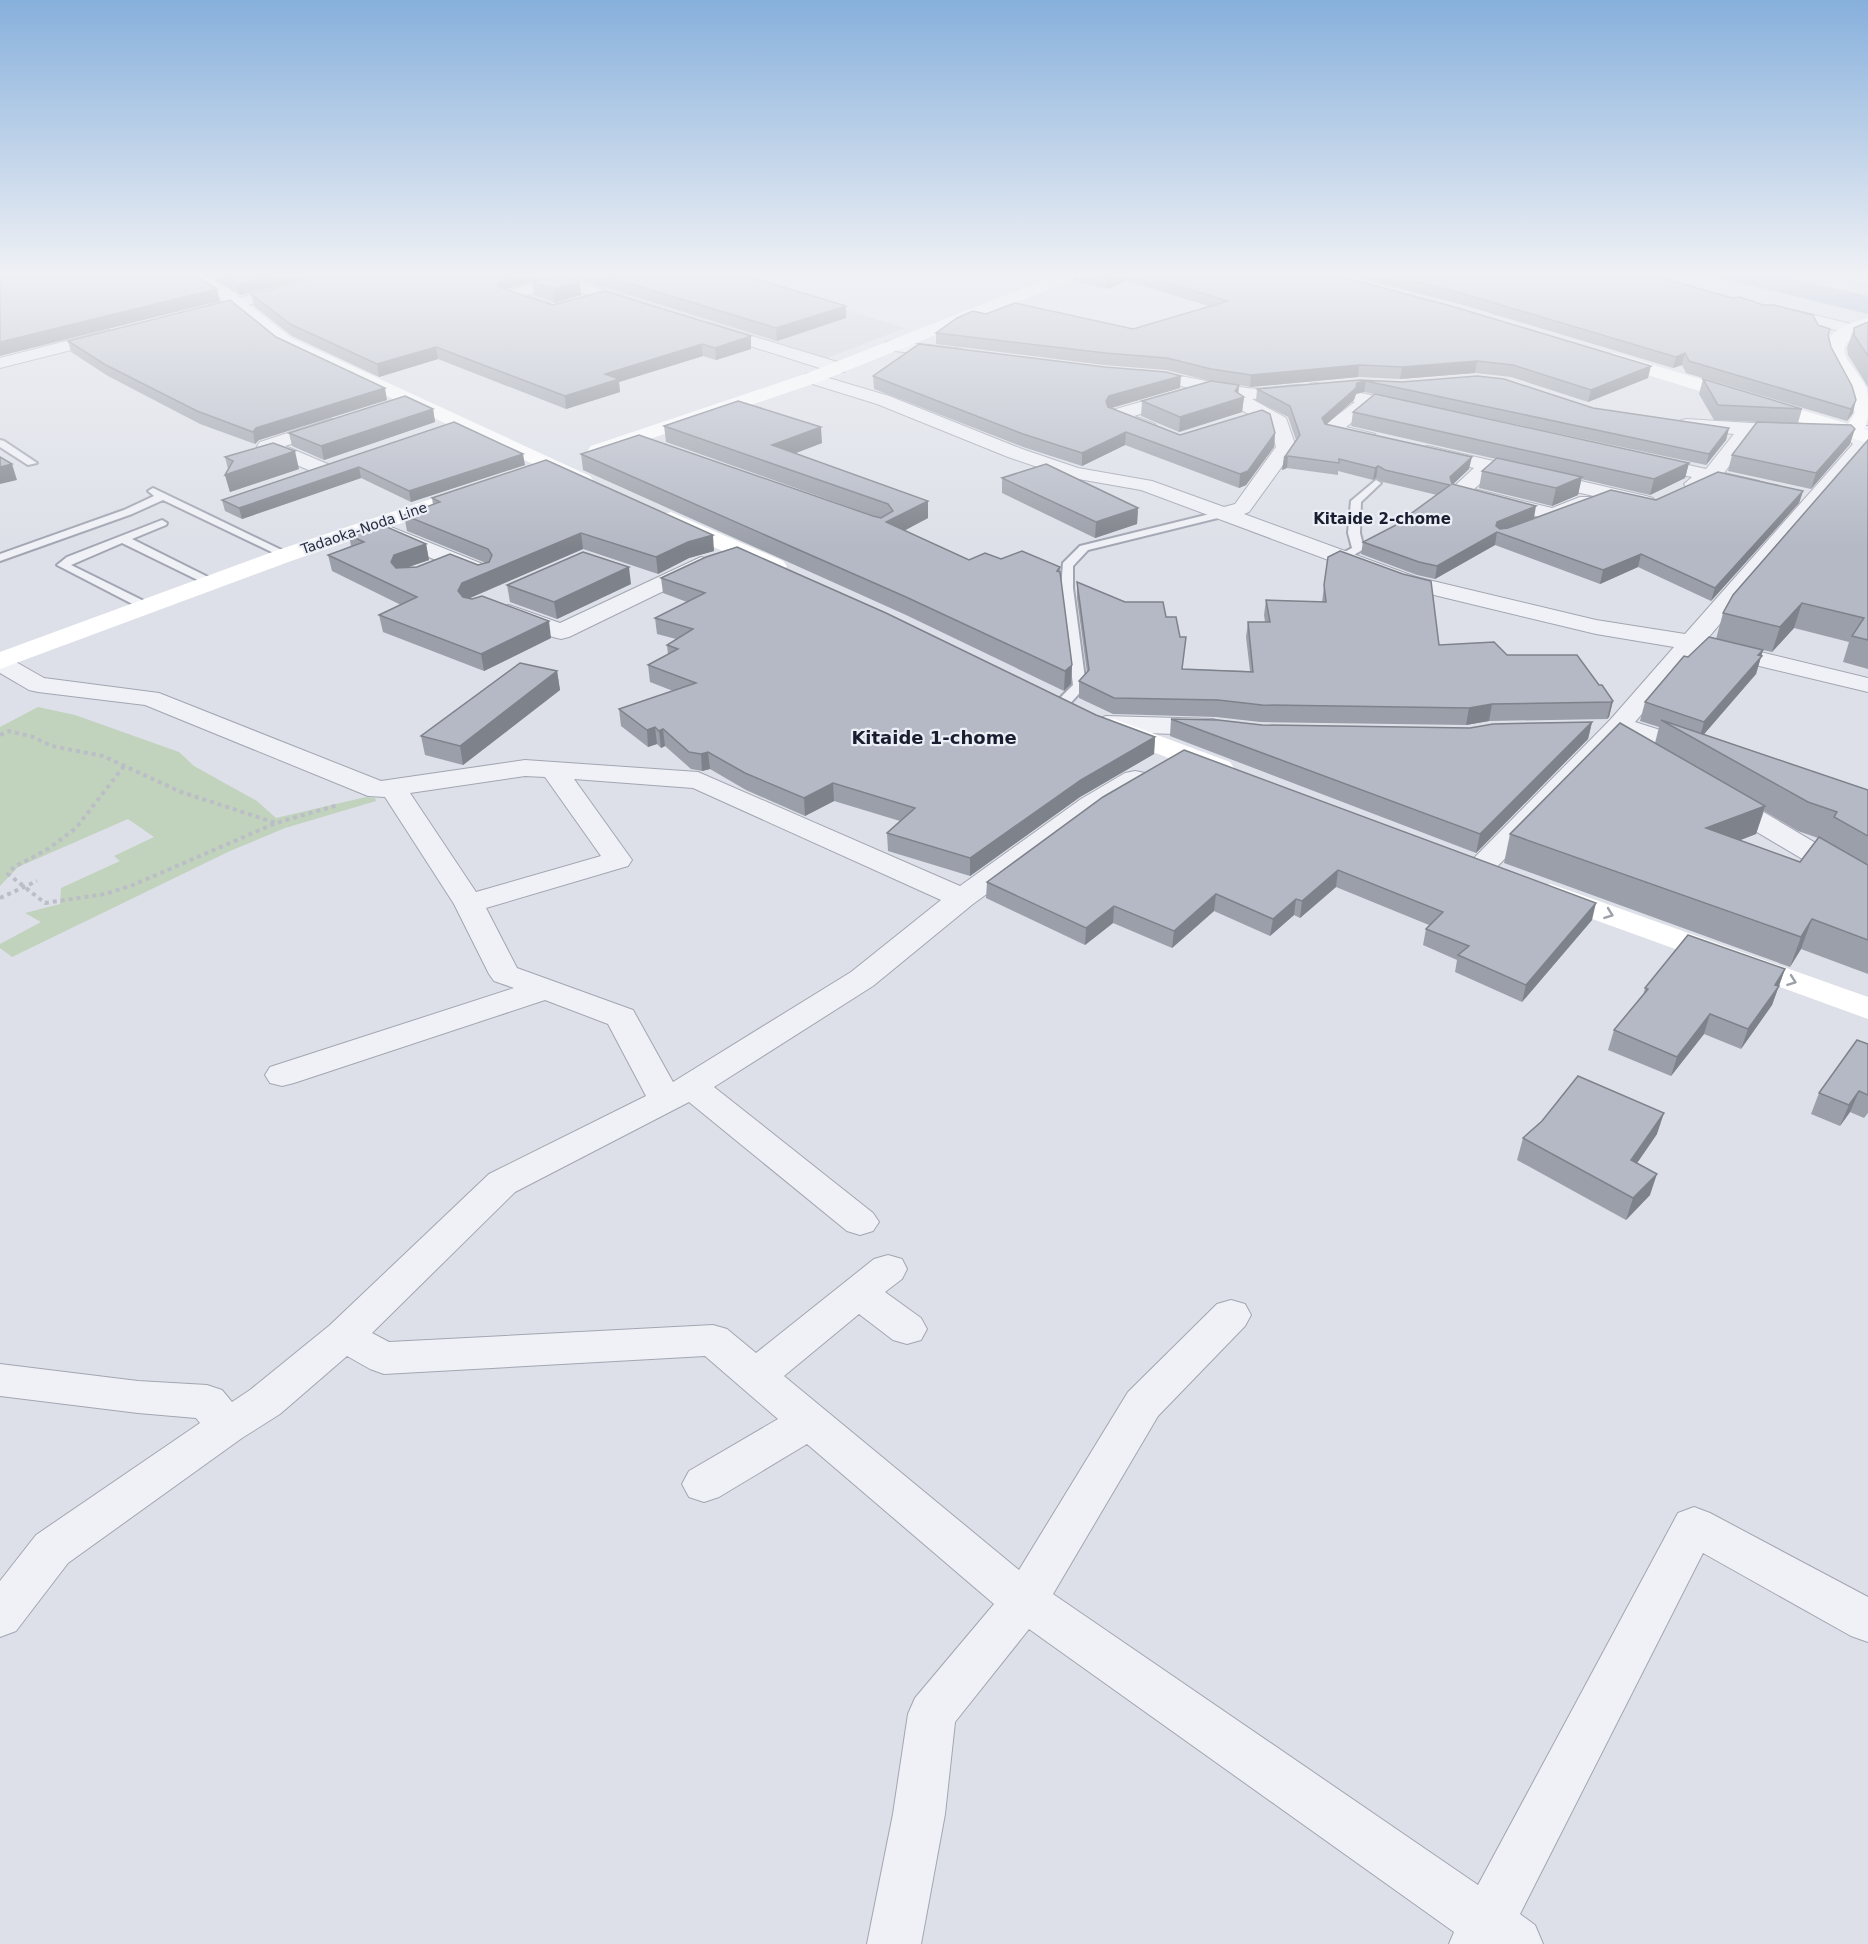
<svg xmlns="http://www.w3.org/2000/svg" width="1868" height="1944" font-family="'DejaVu Sans',sans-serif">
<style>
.built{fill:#cbcfda}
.green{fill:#c1d2bd}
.water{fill:#95aaca}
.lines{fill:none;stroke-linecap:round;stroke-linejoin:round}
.lane-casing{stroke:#a2a6b2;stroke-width:4}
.street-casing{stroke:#a2a6b2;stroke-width:2}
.path{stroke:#bbbec6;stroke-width:4;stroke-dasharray:4 4;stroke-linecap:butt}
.lane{fill:#f0f1f6;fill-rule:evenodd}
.street{fill:#f0f1f6;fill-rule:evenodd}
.secondary{fill:#fff;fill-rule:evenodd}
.wall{fill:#9b9fa9;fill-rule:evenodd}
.shaded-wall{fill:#7e828a}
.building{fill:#b4b9c5;stroke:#7e828a;stroke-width:1.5}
.oneway{stroke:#9da0a9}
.labels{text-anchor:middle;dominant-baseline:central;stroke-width:4.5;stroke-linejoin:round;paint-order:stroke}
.far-street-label{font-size:14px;fill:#262c3f;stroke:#eceff5}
.far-neighbourhood-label{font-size:15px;font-weight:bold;fill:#181e30;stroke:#eceff5}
.neighbourhood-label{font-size:18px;font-weight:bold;fill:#181e30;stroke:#eceff5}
</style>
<rect width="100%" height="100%" fill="#dde0e8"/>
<!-- built -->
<polygon class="built" points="557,276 777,276 776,288 905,328 822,360"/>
<!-- green -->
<polygon class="green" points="38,707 75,715 179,752 194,766 257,801 276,818 366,797 375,798 376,801 285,828 230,851 12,957 0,948 0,944 41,922 25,913 60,904 61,888 120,861 114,856 154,837 128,819 18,867 0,886 0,727"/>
<!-- water -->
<polygon class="water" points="1711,276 1783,276 1868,296 1868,314"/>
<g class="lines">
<!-- lane casing -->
<g class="lane-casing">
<g id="lane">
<polygon points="0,440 4,441 37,463 28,465 0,447"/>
<polygon points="1376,480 1381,483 1361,502 1360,533 1364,549 1345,560 1337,560 1337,556 1352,548 1348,533 1351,501"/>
<polygon points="153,488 292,555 290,557 282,557 163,500 132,514 0,561 0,554 124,510 154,496 148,491"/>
<polygon points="1226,510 1231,513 1230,515 1088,550 1073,566 1073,588 1086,686 1067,707 1057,707 1055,704 1057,701 1073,685 1061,588 1063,563 1080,546"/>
<polygon points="162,520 167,523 166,525 132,539 216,581 216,585 208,585 122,543 71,565 150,604 152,607 146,611 57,565 67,557"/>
</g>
</g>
<!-- street casing -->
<g class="street-casing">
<g id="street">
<polygon points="326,276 353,276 350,279 201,317 193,312 195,309"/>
<polygon points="537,276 561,276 641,302 643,305 635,310 560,286 526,295 549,303 551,306 543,311 503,298 501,295 503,292 544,281"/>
<polygon points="1013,276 1040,276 1055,280 1058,283 1050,288 1016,279"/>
<polygon points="1843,276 1868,276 1868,285 1846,279"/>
<polygon points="1773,305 1868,328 1868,338 1767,313 1765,310 1767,307"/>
<polygon points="709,323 844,364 847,368 844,372 832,372 703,331 701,328"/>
<polygon points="109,330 117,335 115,339 0,368 0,358"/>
<polygon points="892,341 956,348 962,349 964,353 962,357 956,358 886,350 884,346 886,342"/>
<path d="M1137,370c37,2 73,14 110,18 16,2 35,-2 51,-3l6,1 3,4 -3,4 -6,1 -46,4 34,19 10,29 -47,65 -5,2 172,63 180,43 89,14 168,-190 -6,-6 -95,-3 -28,38 35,8 3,4 -3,4c-15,4 -29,-6 -44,-6 -10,0 -16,8 -28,5l-3,-4 8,-7 -54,-12 -3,-4 3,-4 7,-2 61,14 28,-35 -55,-5 -2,-4 2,-4 7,-2 131,8 51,-1v25l-161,188 161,39v14l-172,-41 -61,71 72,23 4,6 -4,6 -9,2 -9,-2 -65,-22 -133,138 -10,3 -10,-3 -5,-6 5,-6 139,-141 64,-73 -78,-13 -195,-47 -260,-97 -74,-13 -59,-20 -131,-53 -71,-22 -3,-4 3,-4 6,-1 77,23 133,53 56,19 74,13 72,26 11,-3 41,-57 -6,-22 -33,-17 -4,-11 -25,-4 -42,-11 -35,-3 -3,-4 3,-4z"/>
<polygon points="1316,383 1415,405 1418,409 1415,413 1409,414 1372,406 1346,427 1375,434 1377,438 1375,442 1368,444 1324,433 1322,429 1324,425 1355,402 1310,392 1307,388 1310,384"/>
<polygon points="1182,390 1188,391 1191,395 1188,399 1134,416 1155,424 1157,428 1155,432 1141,432 1109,419 1107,415 1109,411"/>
<polygon points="331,419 338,421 340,425 338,429 285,446 330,465 333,469 330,473 316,473 260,450 257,446 260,442"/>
<polygon points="1428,446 1646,496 1653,498 1656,502 1653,506 1646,508 1493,473 1474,489 1552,508 1580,497 1594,497 1597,501 1594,505 1554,521 1452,495 1449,491 1474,468 1421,456 1418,452 1421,448"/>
<polygon points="386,525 490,567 493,572 490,577 482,579 474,577 379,535 375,531 379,527"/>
<polygon points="701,557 709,559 712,564 709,569 569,637 561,639 553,637 501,617 497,612 501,607 509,605 560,623"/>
<path d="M0,656l9,2 35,20 115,15 222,88 144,-21 173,12 262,114 121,-87 44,-26 10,-2 10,2 3,6 -3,6 -44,26 -128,93 -100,82 -159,101 159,126 6,9 -6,9 -13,4 -13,-4 -158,-129 -174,90 -143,141 17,9 324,-17 14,4 29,24 118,-94 14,-4 14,4 5,10 -5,10 -17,13 36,26 6,11 -6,11 -14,4 -14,-4 -34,-26 -75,62 235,194 109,-178 89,-88 14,-4 14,4 6,11 -6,11 -87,90 -105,178 425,291 200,-372 16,-6 16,6 158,84v45l-17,-6 -148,-83 -183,361 15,11 8,19h-94l5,-12 -425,-303 -74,93 -10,92 -24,130h-54l26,-130 15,-100 7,-16 79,-94 -187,-160 -88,53 -15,5 -15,-5 -7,-13 7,-13 89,-52 -73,-63 -321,18 -14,-5 -23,-13 -67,58 -38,24 -174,125 -52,68 -16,6v-56l36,-46 164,-112 -4,-5 -58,-5 -138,-17v-32l138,17 69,4 15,5 10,12 18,-12 80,-65 159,-151 157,-78 -38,-72 -63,-24 -251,83 -12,3 -12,-3 -5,-8 5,-8 244,-79 -20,-7 -5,-7 -35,-70 -69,-107 -17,-1 -223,-91 -107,-13 -9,-2 -29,-17zM525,776l20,1 56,79 -125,36 -66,-99zM574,779l119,9 248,112 -90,72 -178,110 -40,-72 -116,-42 -31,-60 142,-42 4,-6z"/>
<polygon points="1106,716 1213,719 1222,722 1226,727 1222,732 1213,735 1106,732 1097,729 1093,724 1097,719"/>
<polygon points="1723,792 1733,794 1868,874 1868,895 1858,892 1713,806 1709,800 1713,794"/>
</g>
</g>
<!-- path -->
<g class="path">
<polyline points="0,735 9,731 33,737 52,746 103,756 181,792 276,823"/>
<polyline points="124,766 76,828 48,849 14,867 8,874 45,903 105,894 133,885 276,823 338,805"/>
<polyline points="0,898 37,881"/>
</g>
<!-- lane -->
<use href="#lane" class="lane"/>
<!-- street -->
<use href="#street" class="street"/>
<!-- secondary -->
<g class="secondary">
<polygon points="184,276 204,276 230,290 291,338 590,476 593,480 590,484 583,486 576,484 279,346 218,296"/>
<polygon points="1054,276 1076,276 1074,279 819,382 605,454 591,454 588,450 591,446 805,374"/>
<path d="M1868,318v11c-45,20 -14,32 -1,60 1,5 1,12 1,18 0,9 0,16 -4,22l4,2v12l-266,-82 -3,-4 3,-4h12l234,71 7,-11c-6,-42 -67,-75 13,-95z"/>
<polygon points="467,487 475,488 478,493 475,498 294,560 0,669 0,652 278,550"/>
<polygon points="671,512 783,561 787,566 783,571 775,573 767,571 663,524 660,519 663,514"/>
<polygon points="1114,719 1230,762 1234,768 1230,774 1220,776 1210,774 1104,733 1101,727 1104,721"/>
<polygon points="1551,884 1868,997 1868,1019 1540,900 1535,893 1540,886"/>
</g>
</g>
<!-- wall -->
<g class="wall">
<polygon points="208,276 318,276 240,295"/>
<polygon points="569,276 752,276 752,278 846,318 777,341"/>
<polygon points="1074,276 1338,276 1648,378 1588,402 1511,377 1475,373 1400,379 1358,377 1250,387 1239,385 1238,393 1244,397 1242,412 1179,432 1141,416 1142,401 1210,381 1166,370 1104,365 936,344 936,333 986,314 1133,329 1209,306 1126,281 1107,289 1074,281"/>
<polygon points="1351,276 1655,276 1818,325 1828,335 1831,347 1853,413 1847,421 1686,373 1682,365 1673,368 1463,305"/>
<polygon points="539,280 504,289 553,305 751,336 751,349 716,360 703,356 619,382 620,392 566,409 438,359 379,377 292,336 254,306 251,294"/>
<polygon points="532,282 581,295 555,303 534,295"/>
<polygon points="1868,322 1868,387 1848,355 1847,348 1854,328"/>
<polygon points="276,337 387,400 259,440 255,444 200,424 108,376 71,352 68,341"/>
<polygon points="873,376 1180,388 1111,408 1180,435 1275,433 1274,447 1246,485 1239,488 1125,445 1082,466 1023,447 874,389"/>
<polygon points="1703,379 1802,409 1798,423 1850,444 1811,489 1728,471 1732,455 1778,423 1714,420 1699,394"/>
<polygon points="1360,380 1593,408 1729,428 1726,440 1706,465 1364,392 1356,394 1354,400 1327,424 1469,469 1453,484 1534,518 1518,525 1656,500 1803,491 1799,503 1711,601 1638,567 1600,584 1495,545 1435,579 1417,575 1361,554 1363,542 1394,526 1437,495 1383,482 1376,478 1373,480 1338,471 1338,475 1287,468 1282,470 1284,458 1296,440 1288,417 1256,401 1257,389"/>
<polygon points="433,409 435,422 324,460 292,446 289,433"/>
<polygon points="1353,412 1689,463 1685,478 1650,495 1581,479 1578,495 1552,506 1479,488 1482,471 1496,459 1351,426"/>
<polygon points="454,422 525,465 411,502 361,478 242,519 225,511 222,500"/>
<polygon points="664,426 822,443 794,453 928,518 904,530 969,560 1001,559 1060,567 1060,572 1072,665 1071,684 1064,691 906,615 583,470 581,454 877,517 666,442"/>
<path d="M1868,440v229l-25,-7 6,-20 -55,-14 -22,24 -9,-2 -7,24 -52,60 164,56v184l-67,-25 -11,18 -286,-104 6,-29 145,-91 4,-16 -19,-6 5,-19 43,-45 28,-18 7,-26zM1764,811l34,20 20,7 -18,24 -60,-22 16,-6z"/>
<polygon points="225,457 299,469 230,492 225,475 228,469"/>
<polygon points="1002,478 1138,508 1137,524 1095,538 1002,493"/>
<polygon points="432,498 714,551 689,558 658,574 583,549 468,599 551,638 484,671 383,632 379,615 401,605 332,571 328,555 351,546 349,535 426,544 429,560 408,567 478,565 486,563 407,531 404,515 433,505"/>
<polygon points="1328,557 1439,645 1507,655 1599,685 1613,701 1609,717 1607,719 1489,721 1466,725 1260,722 1216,717 1113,714 1079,698 1079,681 1087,673 1077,598 1077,582 1125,602 1166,617 1183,669 1250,671 1246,637 1248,622 1265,622 1264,615 1266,600 1322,602"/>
<polygon points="661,578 1096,715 1155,737 1154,754 1080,797 970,876 888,851 887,833 900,821 834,801 805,816 746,790 710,769 702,771 691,769 665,746 661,748 657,744 648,747 621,726 619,709 673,691 650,682 648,665 668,655 667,645 676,639 657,634 655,618 687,602 663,593"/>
<polygon points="631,584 557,619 510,602 507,585"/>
<polygon points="557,671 560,690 463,765 425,755 421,736"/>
<polygon points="1171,719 1262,725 1470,728 1592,722 1588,739 1476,853 1170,736"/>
<polygon points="1103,797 1592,920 1522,1002 1455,972 1457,960 1423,945 1426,929 1429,925 1336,887 1300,918 1294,915 1270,936 1214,911 1172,948 1113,923 1085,945 986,898 987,882"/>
<polygon points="1785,969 1772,1005 1741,1049 1704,1034 1671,1076 1608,1050 1614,1030 1643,996 1645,988"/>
<polygon points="1868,1044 1868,1113 1864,1118 1850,1112 1840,1126 1811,1114 1819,1093"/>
<polygon points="1657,1134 1637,1163 1650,1195 1626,1220 1517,1160 1523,1138"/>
</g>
<!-- shaded-wall -->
<g class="shaded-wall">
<polygon points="269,276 318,276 240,295 238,284"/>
<polygon points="509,276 538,276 539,280 502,290 497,285 501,278"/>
<polygon points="1112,276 1126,276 1126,281 1107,289 1108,278"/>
<polygon points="580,282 581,295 555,303 553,289"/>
<polygon points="217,289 220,301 0,356 0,342"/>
<polygon points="846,306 846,318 777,341 776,328"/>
<polygon points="751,336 751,349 716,360 715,348"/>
<polygon points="702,344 703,356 619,382 620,392 566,409 565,396 605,374"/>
<polygon points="436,347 438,359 379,377 377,364"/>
<polygon points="1685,353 1682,365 1673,368 1676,357"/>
<polygon points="1477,361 1475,373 1400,379 1402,367"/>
<polygon points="1359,365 1358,377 1250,387 1251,375"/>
<polygon points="1651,366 1648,378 1588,402 1591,390"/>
<polygon points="1181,376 1180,388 1108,409 1106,401 1109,396"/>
<polygon points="1366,381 1364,392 1356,394 1354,400 1320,430 1322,418 1357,383"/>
<polygon points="1239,385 1238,399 1244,397 1242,412 1179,432 1180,417 1235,391"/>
<polygon points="385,388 387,400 259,440 255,444 253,432 256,428"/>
<polygon points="1856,400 1853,413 1847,421 1851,409"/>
<polygon points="433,409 435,422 324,460 321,446"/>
<polygon points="821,427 822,443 773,462 772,445"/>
<polygon points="1729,428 1726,440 1706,465 1709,454"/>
<polygon points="1855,429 1850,444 1811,489 1816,473"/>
<polygon points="1126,432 1125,445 1082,466 1082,453"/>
<polygon points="1275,433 1274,447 1246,485 1239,488 1240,474"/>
<polygon points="295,451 299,469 230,492 225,475"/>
<polygon points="523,454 525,465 411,502 409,491"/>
<polygon points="1288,456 1287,468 1282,470 1284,458"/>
<polygon points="1472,457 1469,469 1449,488 1450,477"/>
<polygon points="1689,463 1685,478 1650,495 1654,479"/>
<polygon points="12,464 17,480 0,484 0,467"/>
<polygon points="1378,466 1376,478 1373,480 1375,468"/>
<polygon points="359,467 361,478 242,519 239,508"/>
<polygon points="1582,477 1578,495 1552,506 1556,488"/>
<polygon points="1803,491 1799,503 1711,601 1715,588"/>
<polygon points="928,501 928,518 887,540 886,522"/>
<polygon points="1536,506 1534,518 1499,533 1497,532 1495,545 1435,579 1437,566 1497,522"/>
<polygon points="1138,508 1137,524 1095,538 1096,522"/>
<polygon points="581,533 583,549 465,600 458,591 462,583"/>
<polygon points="713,535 714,551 689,558 658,574 656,557 688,542"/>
<polygon points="426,544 429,560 397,571 391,562 394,555"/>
<polygon points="1641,554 1638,567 1600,584 1603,570"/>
<polygon points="629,567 631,584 557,619 554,602"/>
<polygon points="1802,603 1794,628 1772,652 1780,627"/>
<polygon points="549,621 551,638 484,671 481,654"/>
<polygon points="1763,650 1756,674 1699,740 1704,722"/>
<polygon points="1072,665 1071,684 1064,691 1065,671"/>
<polygon points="557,671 560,690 463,765 460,746"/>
<polygon points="1613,701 1609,717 1607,719 1611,702"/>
<polygon points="1492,704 1489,721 1466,725 1469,708"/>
<polygon points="1592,722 1588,739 1476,853 1480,834"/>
<polygon points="655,727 657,744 648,747 647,730"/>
<polygon points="663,729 665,746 661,748 659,731"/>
<polygon points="1155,737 1154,754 1080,797 970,876 970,858 1081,780"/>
<polygon points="708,752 710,769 702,771 701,754"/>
<polygon points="833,783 834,801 805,816 804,798"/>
<polygon points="1765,806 1756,834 1697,857 1706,828"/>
<polygon points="1338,870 1336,887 1300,918 1302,901"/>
<polygon points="1216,894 1214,911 1172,948 1174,931"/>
<polygon points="1296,899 1294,915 1270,936 1273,919"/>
<polygon points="1596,903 1592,920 1522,1002 1526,985"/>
<polygon points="1114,906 1113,923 1085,945 1086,928"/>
<polygon points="1812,919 1801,949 1790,967 1801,937"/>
<polygon points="1785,969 1772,1005 1741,1049 1748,1029"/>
<polygon points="1710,1014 1704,1034 1671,1076 1677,1057"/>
<polygon points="1859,1091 1850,1112 1840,1126 1849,1105"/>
<polygon points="1664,1113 1657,1134 1624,1182 1631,1160"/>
<polygon points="1657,1174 1650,1195 1626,1220 1633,1198"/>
</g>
<!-- building -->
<g class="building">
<polygon points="0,276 196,276 217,289 0,342"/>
<polygon points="225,276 269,276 238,284"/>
<polygon points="323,276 509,276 501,278 497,285 501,288 553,305 604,291 751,336 715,348 702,344 605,374 619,379 565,396 436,347 377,364 290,324 251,294"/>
<polygon points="556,276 561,276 580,282 553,289 532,282"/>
<polygon points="605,276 746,276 846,306 776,328"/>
<polygon points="1099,276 1112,276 1108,278"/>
<polygon points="1146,276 1338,276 1451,306 1651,366 1591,390 1513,365 1477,361 1402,367 1359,365 1251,375 1211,369 1167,358 1105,353 936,333 957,318 973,311 986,314 1015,303 1133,329 1228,301"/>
<polygon points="1394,276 1655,276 1732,298 1740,297 1763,305 1773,305 1813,315 1818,325 1830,329 1828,335 1831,347 1852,386 1856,400 1851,409 1689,361 1685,353 1676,357 1464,294"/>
<polygon points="230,300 276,337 385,388 256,428 253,432 197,411 104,364 68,341"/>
<polygon points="1868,322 1868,356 1854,335 1854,328"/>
<polygon points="919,344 1105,367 1166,372 1181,376 1109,396 1106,401 1108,407 1180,435 1262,410 1270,414 1275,433 1248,471 1240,474 1126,432 1082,453 1023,434 873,376"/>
<polygon points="1477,376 1504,379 1593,408 1729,428 1709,454 1366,381 1357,383 1356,388 1322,418 1325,424 1472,457 1450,477 1452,484 1536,506 1497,522 1496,526 1500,529 1508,528 1611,490 1656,500 1718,472 1803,491 1715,588 1641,554 1603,570 1497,532 1437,566 1419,562 1363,542 1394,526 1450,485 1385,470 1378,466 1375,468 1339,459 1339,463 1288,456 1284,458 1300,435 1290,406 1257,389 1360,380 1402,382"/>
<polygon points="1703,379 1802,409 1718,405"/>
<polygon points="1211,381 1239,385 1235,391 1244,397 1180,417 1142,401"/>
<polygon points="1375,394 1689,463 1654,479 1353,412"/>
<polygon points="405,396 433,409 321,446 289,433"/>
<polygon points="738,401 821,427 772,445 928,501 886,522 969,560 985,553 1001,559 1022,551 1060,567 1057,571 1060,572 1072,665 1065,671 906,597 581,454 639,435 873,516 881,518 893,511 888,504 664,426"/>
<polygon points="454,422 523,454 409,491 359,467 239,508 222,500"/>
<polygon points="1757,422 1851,425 1855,429 1816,473 1732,455"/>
<polygon points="1868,440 1868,640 1852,636 1864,618 1802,603 1780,627 1723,613 1733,595"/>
<polygon points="273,443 295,451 225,475 233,461 225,457"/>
<polygon points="0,457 12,464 0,467"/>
<polygon points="1497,458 1582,477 1556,488 1482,471"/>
<polygon points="546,460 713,535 688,542 656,557 581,533 462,583 458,591 463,597 472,599 482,596 549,621 481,654 379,615 417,597 328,555 364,542 349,535 380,524 426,544 394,555 391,562 396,568 417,567 450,554 478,565 489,562 492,555 488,549 404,515 440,502 432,498"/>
<polygon points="1046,464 1138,508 1096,522 1002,478"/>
<polygon points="737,547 886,613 1096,715 1155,737 1081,780 970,858 887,833 915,808 833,783 804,798 745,773 708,752 701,754 689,752 663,729 659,731 655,727 647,730 619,709 696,683 648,665 678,649 667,645 693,629 655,618 705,593 661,578 706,557"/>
<polygon points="1340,551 1403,574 1431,581 1439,645 1494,642 1507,655 1577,655 1599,685 1602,685 1613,701 1611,702 1492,704 1469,708 1262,705 1218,700 1114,698 1079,681 1089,670 1077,582 1125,602 1163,602 1166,617 1176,617 1180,637 1186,637 1182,669 1253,672 1248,622 1270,622 1266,600 1326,602 1324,585 1328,557"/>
<polygon points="583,552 629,567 554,602 507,585"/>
<polygon points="1709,637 1763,650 1758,655 1762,656 1704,722 1645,702 1684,656 1688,657"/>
<polygon points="520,663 557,671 460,746 421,736"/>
<polygon points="1171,719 1218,720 1262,725 1470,728 1493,724 1592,722 1480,834"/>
<polygon points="1661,720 1868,790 1868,836 1834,817 1837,812 1808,802"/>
<polygon points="1620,723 1765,806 1706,828 1800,862 1819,837 1868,865 1868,940 1812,919 1801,937 1510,834"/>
<polygon points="1184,750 1596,903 1526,985 1458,955 1469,946 1426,929 1443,912 1338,870 1302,901 1296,899 1273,919 1216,894 1174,931 1114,906 1086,928 987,882 1103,797"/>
<polygon points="1688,935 1785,969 1775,985 1779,986 1748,1029 1710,1014 1677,1057 1614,1030 1648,989 1645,988"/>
<polygon points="1857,1040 1868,1044 1868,1095 1859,1091 1849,1105 1819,1093"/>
<polygon points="1578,1076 1664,1113 1631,1160 1657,1174 1633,1198 1523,1138 1542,1121"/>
</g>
<!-- one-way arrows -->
<defs><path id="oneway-chevron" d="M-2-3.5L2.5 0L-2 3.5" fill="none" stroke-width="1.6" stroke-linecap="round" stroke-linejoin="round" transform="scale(1.5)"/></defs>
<g class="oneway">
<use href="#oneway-chevron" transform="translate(1609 914) rotate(20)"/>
<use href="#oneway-chevron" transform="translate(1792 981) rotate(20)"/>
</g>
<!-- sky -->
<linearGradient id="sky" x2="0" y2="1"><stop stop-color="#87b0dc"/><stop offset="0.5" stop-color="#f0f1f5"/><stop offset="1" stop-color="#f0f1f5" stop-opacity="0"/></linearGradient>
<rect width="1868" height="548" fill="url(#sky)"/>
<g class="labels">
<!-- far-street labels -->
<g class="far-street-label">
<text transform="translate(364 528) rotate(-19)">Tadaoka-Noda Line</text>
</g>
<!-- far-neighbourhood labels -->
<g class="far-neighbourhood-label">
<text x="1382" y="519">Kitaide 2-chome</text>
</g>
<!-- neighbourhood labels -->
<g class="neighbourhood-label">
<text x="934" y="737">Kitaide 1-chome</text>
</g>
</g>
</svg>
